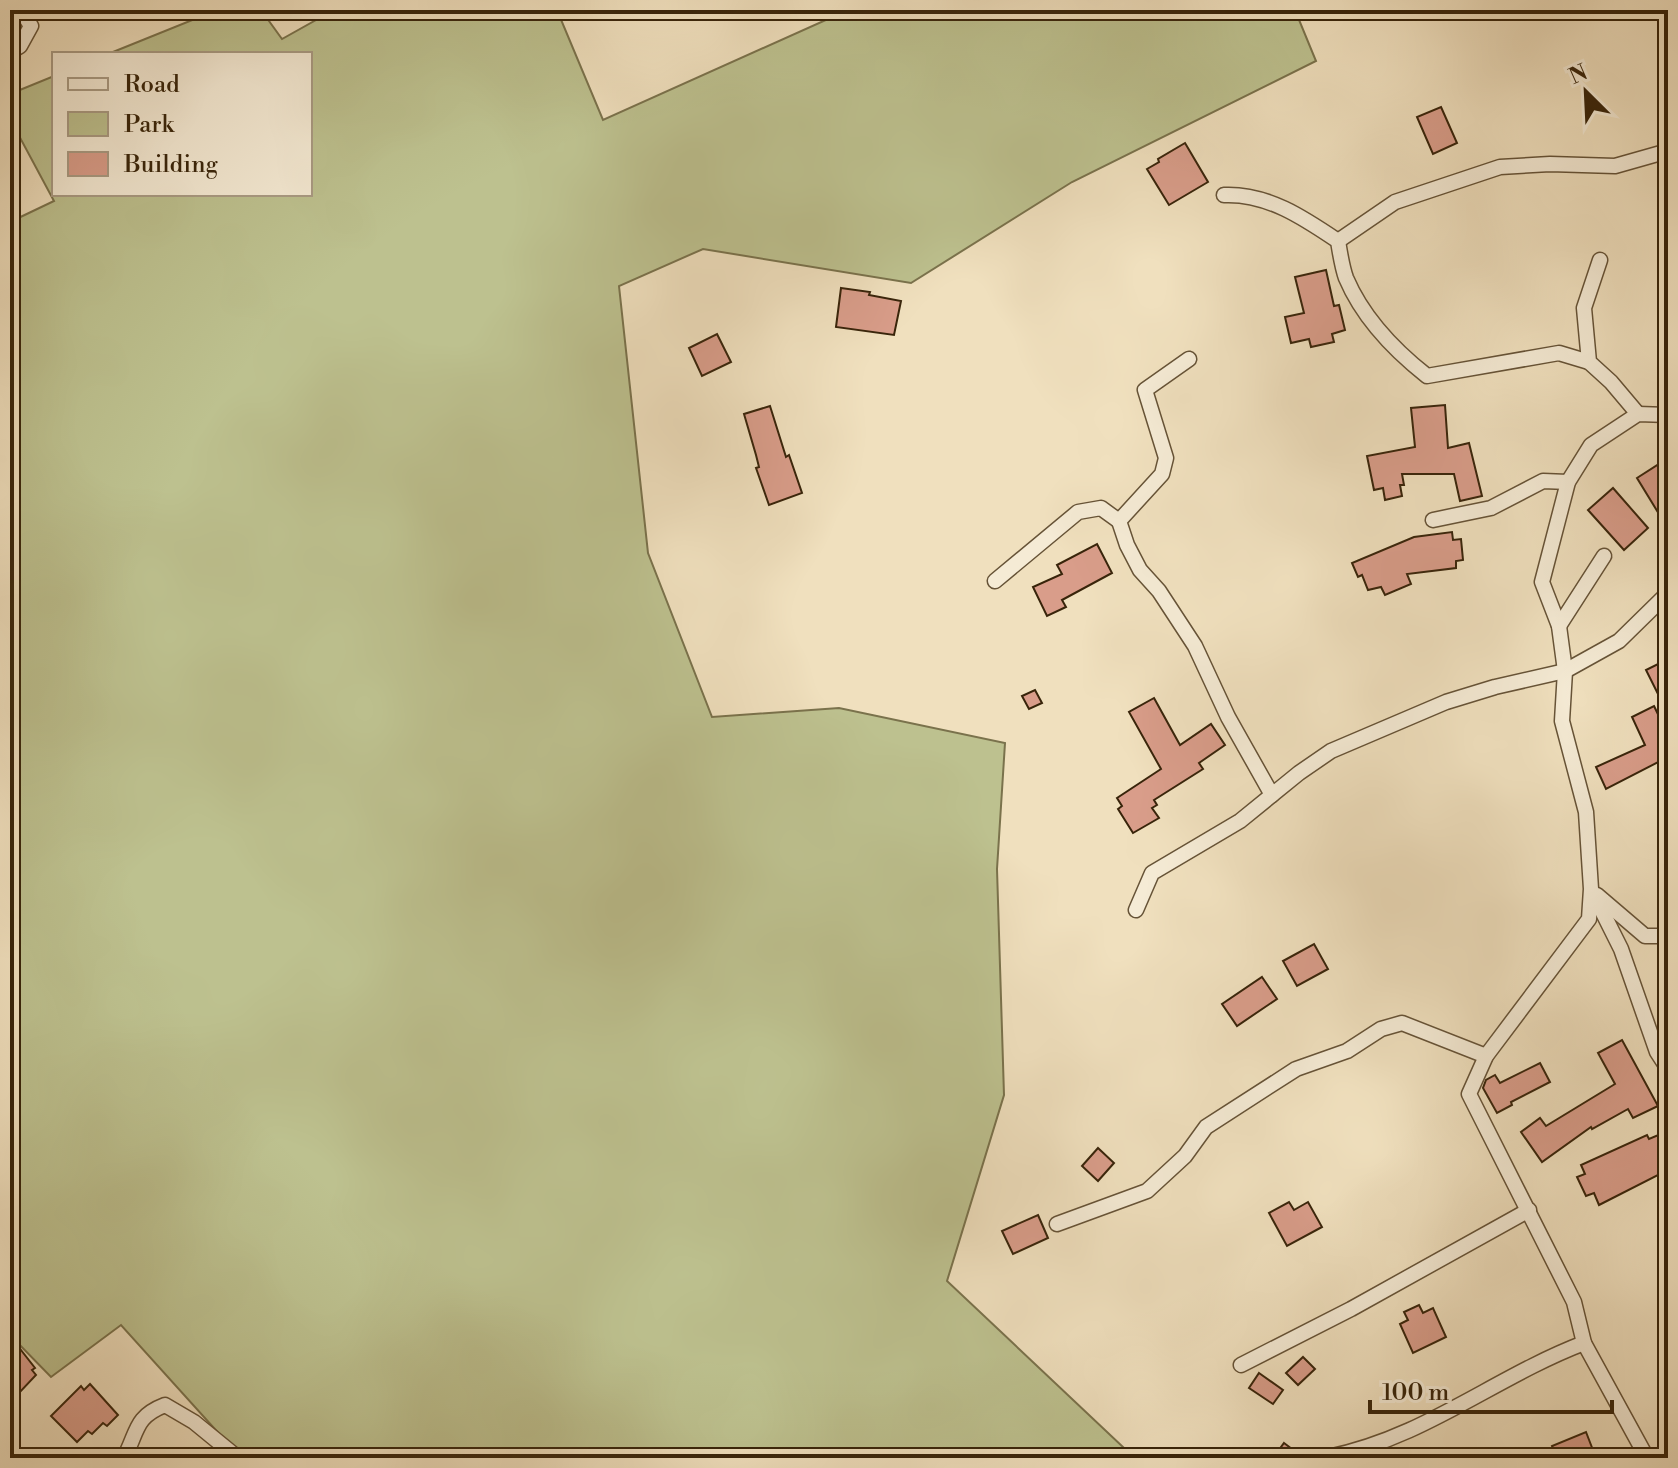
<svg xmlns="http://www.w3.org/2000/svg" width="1678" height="1468" font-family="'Libre Bodoni',serif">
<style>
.green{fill:#bdc18f;stroke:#7a724c;stroke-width:2}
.building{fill:#d99d8a;stroke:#38240a;stroke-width:2}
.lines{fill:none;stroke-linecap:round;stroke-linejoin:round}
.street-casing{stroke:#665337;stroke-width:17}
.street{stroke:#f5ebd5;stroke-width:14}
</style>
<rect width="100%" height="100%" fill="#f0e0be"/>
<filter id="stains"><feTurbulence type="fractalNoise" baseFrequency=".0025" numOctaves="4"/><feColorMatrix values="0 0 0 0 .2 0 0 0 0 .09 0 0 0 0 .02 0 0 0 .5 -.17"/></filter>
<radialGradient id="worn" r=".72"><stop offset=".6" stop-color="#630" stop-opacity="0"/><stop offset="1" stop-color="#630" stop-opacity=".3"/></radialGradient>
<!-- green -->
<polygon class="green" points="217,10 261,10 282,39 334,10 557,10 603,120 848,10 1295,10 1316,61 1072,182 911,283 703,249 619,286 648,553 712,717 839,708 1005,743 997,869 1004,1095 947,1281 1124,1448 1138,1458 241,1458 121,1325 51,1377 10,1335 10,222 54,201 17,132 10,135 10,94 54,76 54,194 310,194 310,54 108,54"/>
<!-- building -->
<g class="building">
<polygon points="1441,107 1457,143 1433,154 1417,117"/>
<polygon points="1185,143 1208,182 1169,205 1147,169 1159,162 1158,159"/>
<polygon points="1326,270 1334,306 1339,305 1345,330 1332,334 1334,342 1311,347 1309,339 1291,343 1285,317 1304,313 1295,277"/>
<polygon points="841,288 870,292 869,295 901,301 894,335 836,327"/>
<polygon points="717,334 731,362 702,376 689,348"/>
<polygon points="1445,405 1448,448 1469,443 1482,496 1460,501 1454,474 1402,474 1404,485 1400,485 1402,496 1385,500 1383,488 1374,490 1367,456 1415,447 1411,408"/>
<polygon points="770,406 786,457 789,455 802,493 769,505 756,468 759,467 756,455 744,414"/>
<polygon points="1659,464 1668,478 1668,508 1659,514 1637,478"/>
<polygon points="1613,488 1648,528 1624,550 1588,510"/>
<polygon points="1452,532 1453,540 1461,539 1463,560 1456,561 1456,568 1407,574 1411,584 1385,595 1381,587 1368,590 1362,575 1358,577 1352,563 1414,537"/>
<polygon points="1097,544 1112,573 1062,600 1066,607 1047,616 1033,587 1062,574 1057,565"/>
<polygon points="1668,659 1668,714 1646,670"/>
<polygon points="1035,690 1042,703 1029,709 1022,696"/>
<polygon points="1154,698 1180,745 1211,724 1225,745 1199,763 1203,769 1154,800 1157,805 1152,808 1159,818 1133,833 1118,809 1122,806 1117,798 1161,769 1129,712"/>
<polygon points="1654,706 1668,735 1668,757 1606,789 1596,767 1645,745 1632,717"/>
<polygon points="1314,944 1328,969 1297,986 1283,961"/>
<polygon points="1262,977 1277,999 1237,1026 1222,1004"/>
<polygon points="1622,1040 1658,1106 1633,1118 1628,1109 1592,1129 1591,1127 1542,1162 1521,1132 1540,1118 1546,1126 1615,1084 1598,1053"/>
<polygon points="1540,1063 1550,1082 1511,1102 1512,1105 1497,1113 1483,1088 1486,1080 1495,1075 1500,1083"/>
<polygon points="1668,1131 1668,1170 1599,1205 1594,1193 1586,1196 1577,1177 1585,1174 1581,1165 1647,1135 1649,1139"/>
<polygon points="1098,1148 1114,1163 1098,1181 1082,1166"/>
<polygon points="1289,1202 1294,1210 1308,1202 1322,1227 1287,1246 1269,1213"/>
<polygon points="1038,1215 1048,1238 1013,1254 1002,1231"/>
<polygon points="1419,1305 1423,1313 1433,1308 1446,1337 1413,1353 1400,1324 1408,1320 1404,1312"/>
<polygon points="10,1336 35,1368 32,1370 36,1375 20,1392 18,1389 10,1396"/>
<polygon points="1303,1357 1315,1369 1298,1385 1286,1373"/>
<polygon points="1259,1373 1283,1390 1273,1404 1249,1388"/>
<polygon points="90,1384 118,1415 107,1426 103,1423 92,1434 88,1431 77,1442 51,1416 81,1386 84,1390"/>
<polygon points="1586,1432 1596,1458 1557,1458 1552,1446"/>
<polygon points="1284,1443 1304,1458 1273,1458"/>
</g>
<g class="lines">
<!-- street casing -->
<g class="street-casing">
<g id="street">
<polyline points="10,52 20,46 31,26 21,10"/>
<path d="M1224,195c43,-2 80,23 114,46 2,12 4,26 8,37 17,40 48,72 81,98l132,-23 30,9"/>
<polyline points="1338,241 1395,202 1500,167 1550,164 1615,166 1668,151"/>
<polyline points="1600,260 1584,308 1589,362 1611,382 1638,414"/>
<polyline points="1189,359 1145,390 1166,458 1162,474 1119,521 1127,545 1140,570 1159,591 1195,646 1228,717 1272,795"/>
<polyline points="1433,520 1491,508 1543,481 1568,482"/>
<polyline points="995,581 1078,512 1101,508 1119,521"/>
<polyline points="1559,626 1604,556"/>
<polyline points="1593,893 1621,949 1657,1052 1668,1069"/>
<polyline points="1597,895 1645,936 1661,936 1668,932"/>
<polyline points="1136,910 1152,873 1240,821 1299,773 1331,751 1446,702 1495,687 1565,671 1619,641 1668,593"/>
<polyline points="1057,1224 1147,1191 1185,1156 1206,1127 1296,1069 1347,1051 1381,1029 1402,1023 1486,1056"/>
<polyline points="1241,1365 1351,1309 1529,1210"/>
<path d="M1328,1457c96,-19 167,-80 256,-114"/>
<path d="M124,1458c14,-26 10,-41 41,-53l29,17 44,36"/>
<polyline points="1647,1458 1584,1343 1574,1302 1469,1094 1486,1056 1589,919 1591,889 1586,812 1562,721 1565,671 1559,626 1542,582 1568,482 1591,445 1638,414 1668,415"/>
</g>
</g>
<!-- street -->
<use href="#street" class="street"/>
</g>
<!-- margin -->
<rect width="1678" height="1468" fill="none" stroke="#f0e0be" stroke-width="40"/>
<rect x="12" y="12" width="1654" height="1444" fill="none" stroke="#38240a" stroke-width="4"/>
<rect x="20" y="20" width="1638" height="1428" fill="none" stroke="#38240a" stroke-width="2"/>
<!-- legend -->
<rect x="52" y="52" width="260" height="144" fill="#f5ebd5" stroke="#a99b84" stroke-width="2"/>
<rect x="68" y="78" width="40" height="12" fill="#f5ebd5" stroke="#a99b84" stroke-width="2"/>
<text x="124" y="92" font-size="24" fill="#38240a">Road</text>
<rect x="68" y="112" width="40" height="24" fill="#bdc18f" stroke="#a99b84" stroke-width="2"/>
<text x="124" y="132" font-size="24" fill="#38240a">Park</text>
<rect x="68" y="152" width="40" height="24" fill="#d99d8a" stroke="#a99b84" stroke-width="2"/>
<text x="124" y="172" font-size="24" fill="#38240a">Building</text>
<!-- north arrow -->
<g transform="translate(1586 92) rotate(336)" stroke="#f5ebd5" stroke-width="6" paint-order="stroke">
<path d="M0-6L14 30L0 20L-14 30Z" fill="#38240a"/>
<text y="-12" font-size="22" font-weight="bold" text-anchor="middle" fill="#38240a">N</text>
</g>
<!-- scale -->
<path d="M1370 1400v12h242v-12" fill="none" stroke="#38240a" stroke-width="4"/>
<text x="1382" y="1400" font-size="24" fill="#38240a" stroke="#f5ebd5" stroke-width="6" paint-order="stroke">100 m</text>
<rect width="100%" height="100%" filter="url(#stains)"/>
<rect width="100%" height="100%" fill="url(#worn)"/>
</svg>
